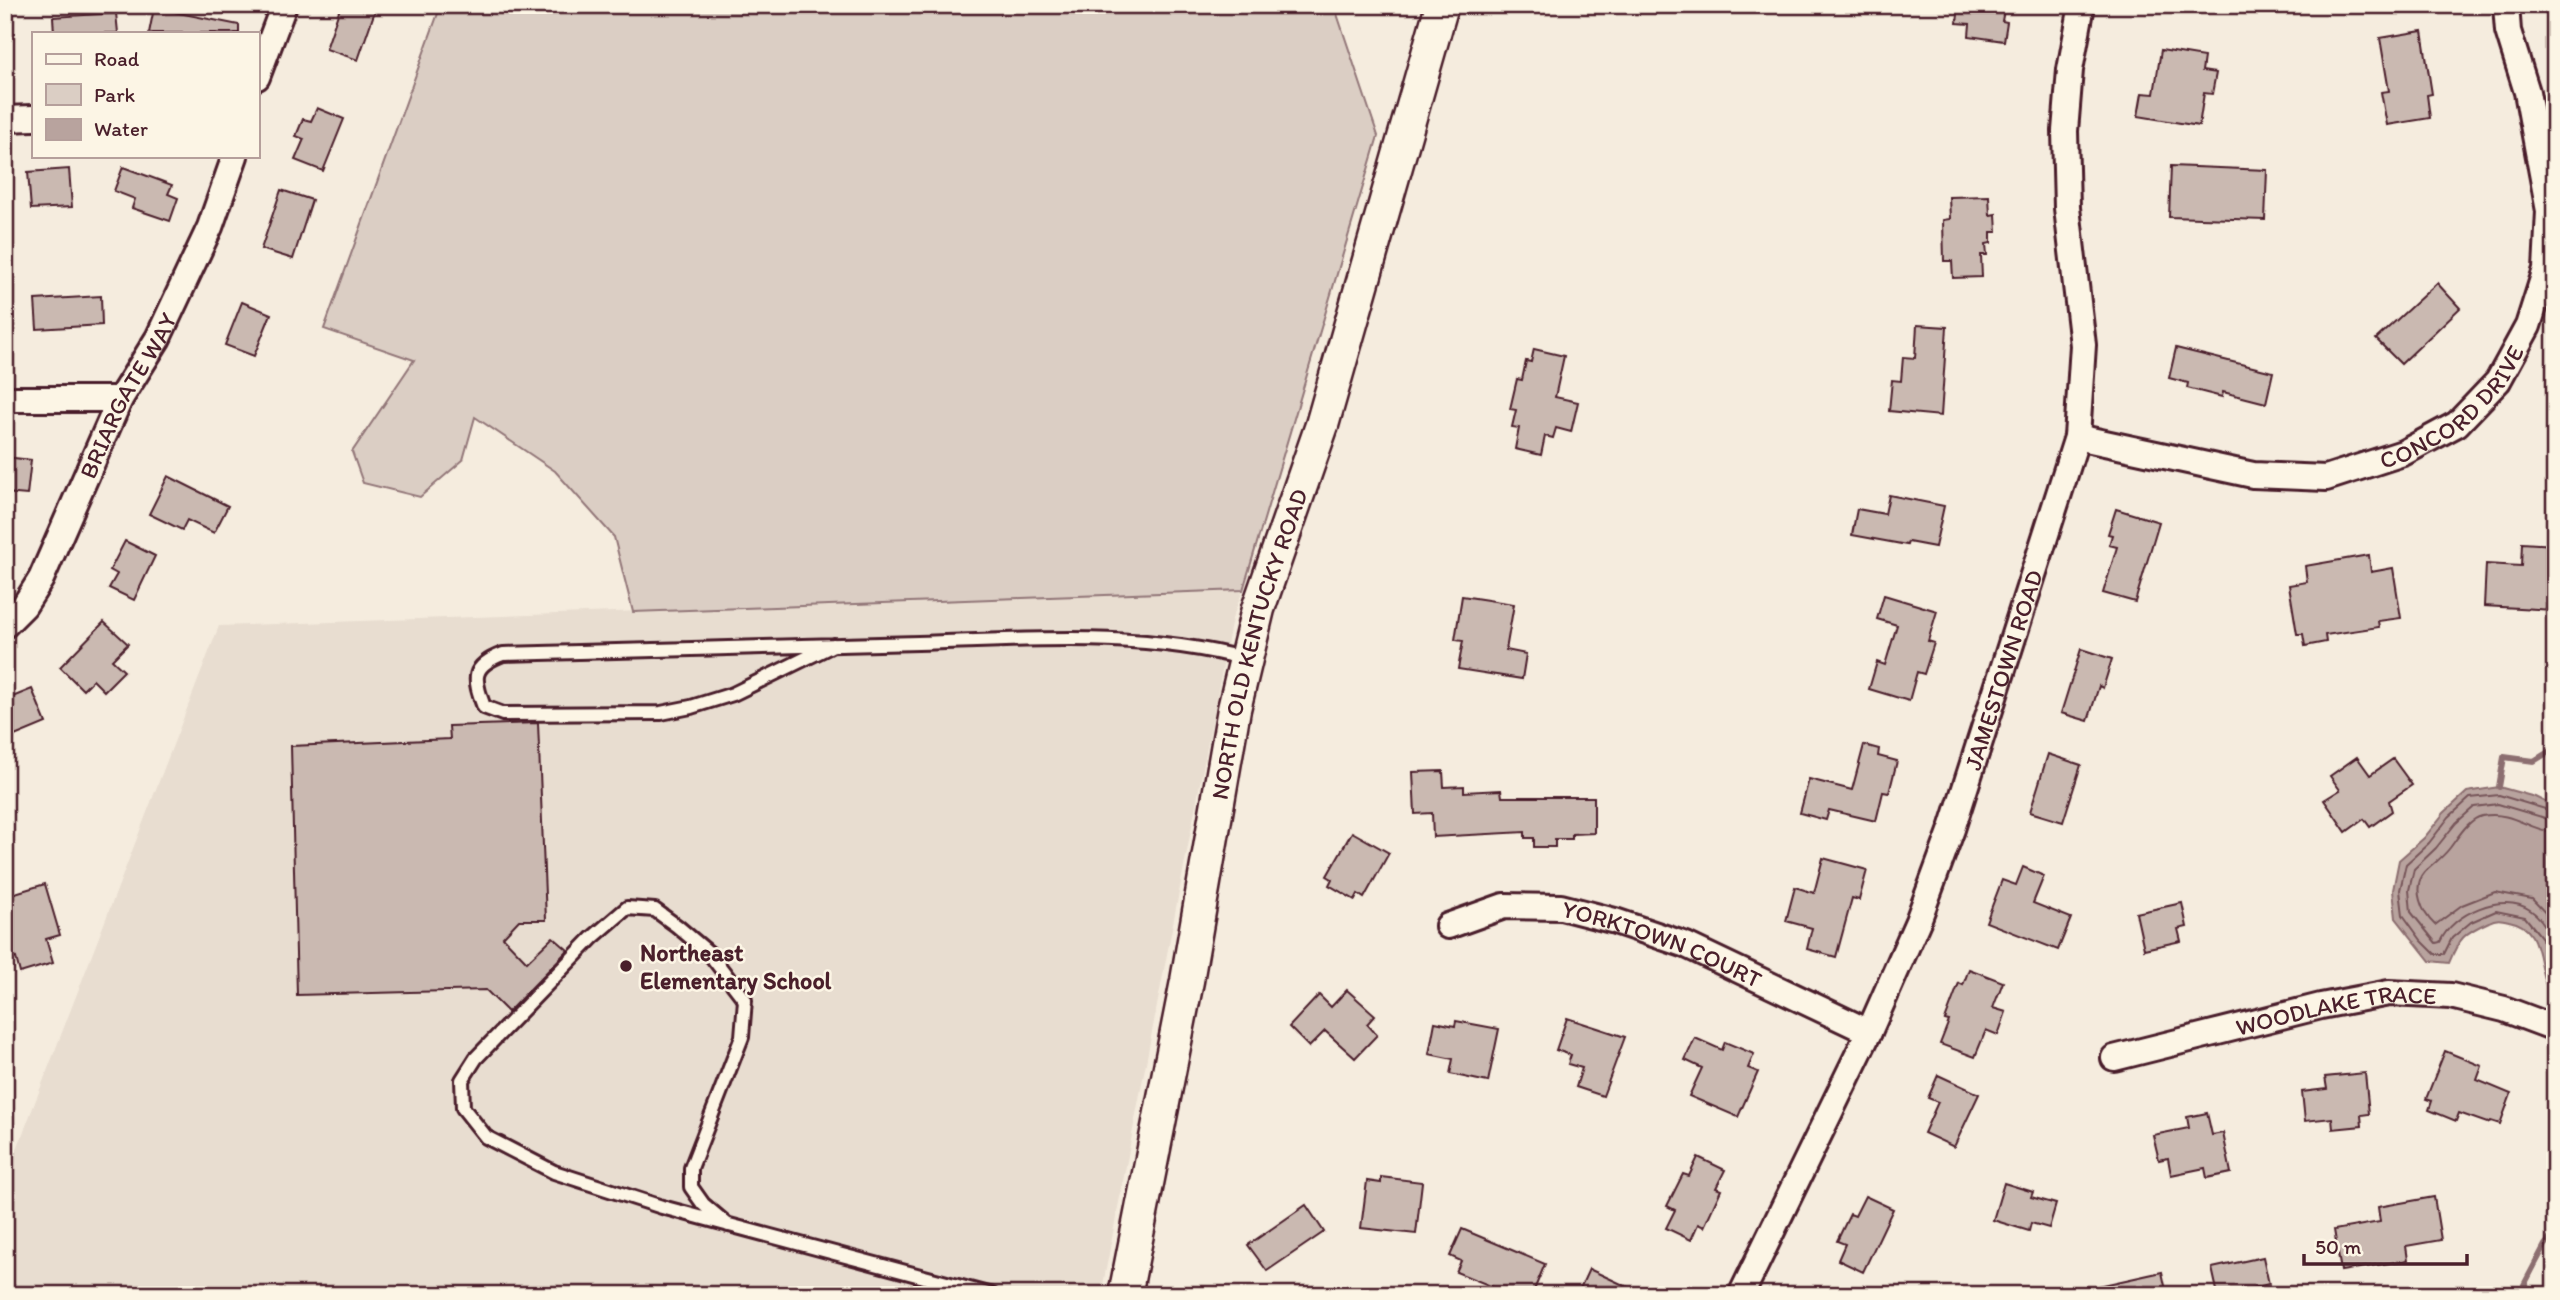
<svg xmlns="http://www.w3.org/2000/svg" width="2560" height="1300" font-family="Itim,sans-serif">
<style>
.built{fill:#e8ddd0}
.green{fill:#dbcec4;stroke:#927678;stroke-width:2}
.water{fill:#b8a39e;stroke:#8c6e70;stroke-width:2}
.lines{fill:none;stroke-linecap:round;stroke-linejoin:round}
.shore{stroke:#765459;stroke-width:2}
.stream{stroke:#8c6e70;stroke-width:6}
.building{fill:#cab9b1;stroke:#4a1f2b;stroke-width:2}
.service-casing{stroke:#4a1f2b;stroke-width:18}
.minor-casing{stroke:#4a1f2b;stroke-width:30}
.tertiary-casing{stroke:#4a1f2b;stroke-width:37}
.service{stroke:#fcf5e5;stroke-width:12}
.minor{stroke:#fcf5e5;stroke-width:24}
.tertiary{stroke:#fcf5e5;stroke-width:32}
.poi-dot{fill:#4a1f2b;stroke:#fcf5e5;stroke-width:2.5}
.labels{text-anchor:middle;dominant-baseline:central;stroke-width:5;stroke-linejoin:round;paint-order:stroke}
.street-label{font-size:24px;fill:#4a1f2b;stroke:#fcf5e5}
.poi-label{font-size:24px;font-weight:bold;fill:#4a1f2b;stroke:#fcf5e5;text-anchor:start}
</style>
<rect width="100%" height="100%" fill="#f5ecde"/>
<filter id="ink" filterUnits="userSpaceOnUse"><feTurbulence type="fractalNoise" baseFrequency=".0143" numOctaves="2"/><feDisplacementMap in="SourceGraphic" scale="14" xChannelSelector="R" yChannelSelector="G"/><feConvolveMatrix kernelMatrix="1 2 1 2 8 2 1 2 1" color-interpolation-filters="sRGB"/></filter>
<g filter="url(#ink)">
<!-- built -->
<polygon class="built" points="1243,590 1232,619 1101,1295 5,1295 5,1180 219,626"/>
<!-- green -->
<polygon class="green" points="441,5 1334,5 1378,136 1243,590 633,612 614,537 555,471 475,417 463,460 420,497 363,483 352,452 414,360 324,329"/>
<!-- water -->
<path class="water" d="M2499,787l36,10 20,10v192c-23,-23 -6,-71 -46,-78 -8,-2 -13,-3 -20,1 -25,11 -30,16 -40,41l-19,-2 -34,-43 -3,-28 6,-30 25,-22 20,-25 23,-21z"/>
<g class="lines">
<!-- shore -->
<g class="shore">
<polyline points="2555,812 2499,795 2470,798 2449,817 2429,843 2406,864 2400,890 2403,915 2421,940 2435,954 2444,954 2452,938 2471,922 2496,911 2525,917 2542,938 2547,966 2555,989"/>
<path d="M2555,821l-57,-17 -24,3 -18,16 -20,25 -22,21 -5,21 2,22 25,31 4,-1c12,-28 62,-51 90,-32 17,11 22,30 25,48"/>
<path d="M2555,832c-26,-1 -42,-22 -73,-16 -14,3 -25,23 -33,33 -7,9 -16,15 -24,23 -14,16 -3,41 10,53l27,-20 33,-13 37,7 23,24"/>
</g>
<!-- stream -->
<g class="stream">
<polyline points="2499,787 2504,757 2534,761 2555,748"/>
<polyline points="2528,1288 2524,1285 2545,1245 2555,1233"/>
</g>
</g>
<!-- building -->
<g class="building">
<polygon points="341,5 377,5 358,60 326,49"/>
<polygon points="1959,5 2005,5 2002,21 2007,22 2004,41 1969,36 1970,24 1957,23"/>
<polygon points="154,8 239,25 239,33 149,33"/>
<polygon points="116,13 118,33 54,33 53,17"/>
<polygon points="2422,31 2432,94 2427,95 2430,118 2387,125 2381,92 2389,91 2380,38"/>
<polygon points="2161,50 2204,57 2202,71 2216,73 2212,94 2204,93 2199,126 2138,116 2142,93 2154,94"/>
<polygon points="317,108 344,119 323,171 295,160 304,139 296,136 303,119 311,121"/>
<polygon points="2171,166 2267,170 2265,220 2169,217"/>
<polygon points="123,167 172,185 168,194 178,198 170,221 132,208 135,199 114,191"/>
<polygon points="69,169 72,207 31,209 28,172"/>
<polygon points="281,190 312,200 293,259 261,249"/>
<polygon points="1989,196 1990,215 1996,214 1997,232 1991,232 1991,243 1986,244 1987,255 1981,255 1982,277 1953,278 1952,261 1944,261 1943,220 1950,219 1949,197"/>
<polygon points="2437,283 2460,308 2401,364 2376,339"/>
<polygon points="101,296 102,325 37,329 35,300"/>
<polygon points="242,302 271,314 254,356 225,345"/>
<polygon points="1917,325 1947,327 1941,416 1889,411 1892,380 1901,381 1903,357 1915,358"/>
<polygon points="2176,348 2273,372 2266,403 2223,392 2222,397 2187,388 2188,383 2169,378"/>
<polygon points="1534,349 1564,356 1555,397 1578,402 1571,432 1556,428 1553,438 1545,436 1541,455 1515,449 1519,428 1512,427 1516,410 1510,409 1517,379 1522,380 1526,361 1531,362"/>
<polygon points="5,457 31,460 27,495 5,493"/>
<polygon points="168,476 228,506 214,533 187,520 182,530 149,514"/>
<polygon points="1889,495 1944,506 1935,547 1908,542 1907,545 1852,535 1857,509 1885,514"/>
<polygon points="2116,509 2159,522 2135,602 2103,593 2117,547 2109,545 2112,535 2108,534"/>
<polygon points="125,541 155,556 134,600 109,588 117,574 110,570"/>
<polygon points="2522,543 2555,545 2553,610 2484,606 2486,564 2521,566"/>
<polygon points="2369,555 2371,572 2393,568 2401,618 2378,621 2379,627 2325,635 2326,642 2305,646 2303,634 2297,634 2289,585 2307,582 2305,566"/>
<polygon points="1884,595 1937,611 1928,641 1934,643 1924,674 1917,672 1909,701 1869,689 1877,662 1885,665 1897,625 1877,619"/>
<polygon points="1462,596 1514,604 1506,650 1526,654 1522,679 1458,669 1463,641 1455,640"/>
<polygon points="104,622 128,644 112,660 124,671 104,691 93,680 83,690 60,667"/>
<polygon points="2081,649 2112,659 2103,688 2099,686 2088,721 2061,713"/>
<polygon points="32,689 46,723 5,740 5,700"/>
<polygon points="538,723 546,920 519,920 503,937 527,962 553,937 568,950 508,1012 486,990 297,995 291,746 450,739 449,726"/>
<polygon points="1864,745 1879,749 1878,756 1897,761 1889,793 1883,792 1876,821 1829,810 1826,820 1800,813 1809,779 1852,790"/>
<polygon points="2048,754 2081,765 2063,822 2030,812"/>
<polygon points="2357,757 2370,775 2393,759 2412,785 2389,801 2392,811 2370,827 2364,819 2346,832 2324,800 2340,790 2330,776"/>
<polygon points="1443,771 1444,787 1464,786 1464,792 1501,790 1502,797 1594,797 1594,833 1572,834 1572,839 1555,839 1555,847 1534,847 1534,838 1525,838 1525,832 1433,837 1432,813 1415,814 1413,772"/>
<polygon points="1352,832 1389,853 1364,898 1358,894 1355,900 1329,885 1332,879 1327,876"/>
<polygon points="1823,858 1867,870 1859,900 1852,898 1836,957 1807,949 1812,928 1786,921 1795,887 1814,893"/>
<polygon points="2023,867 2044,876 2033,903 2071,918 2058,950 1986,922 2002,880 2016,885"/>
<polygon points="45,884 60,935 46,939 53,963 20,973 16,958 5,961 5,896"/>
<polygon points="2182,903 2187,927 2178,929 2181,941 2144,949 2136,913"/>
<polygon points="1969,969 2003,982 1993,1008 2006,1012 1998,1035 1986,1030 1975,1057 1940,1044 1949,1021 1945,1020 1959,983 1963,985"/>
<polygon points="1347,990 1375,1015 1367,1024 1377,1035 1355,1058 1325,1031 1309,1047 1289,1027 1319,995 1331,1007"/>
<polygon points="1567,1018 1625,1037 1603,1096 1576,1087 1582,1068 1568,1064 1571,1055 1556,1050"/>
<polygon points="1456,1021 1499,1029 1488,1082 1450,1074 1453,1059 1429,1054 1435,1022 1455,1026"/>
<polygon points="1695,1038 1722,1050 1725,1042 1754,1054 1748,1068 1758,1072 1738,1117 1689,1096 1702,1068 1685,1060"/>
<polygon points="2445,1051 2482,1066 2477,1080 2511,1094 2500,1124 2491,1121 2487,1123 2459,1113 2456,1121 2429,1110 2432,1101 2426,1099"/>
<polygon points="2365,1073 2369,1114 2361,1115 2362,1126 2333,1129 2332,1118 2305,1121 2302,1092 2327,1089 2325,1077"/>
<polygon points="1938,1075 1979,1094 1954,1147 1924,1133 1938,1102 1928,1098"/>
<polygon points="2207,1113 2212,1135 2223,1133 2231,1173 2207,1178 2205,1168 2171,1175 2168,1158 2159,1160 2153,1135 2189,1128 2187,1117"/>
<polygon points="1698,1157 1725,1170 1716,1188 1721,1190 1704,1227 1698,1224 1691,1240 1666,1228 1675,1210 1667,1206 1683,1174 1689,1176"/>
<polygon points="1381,1177 1422,1182 1416,1234 1361,1228 1367,1181 1381,1183"/>
<polygon points="2004,1183 2033,1192 2031,1197 2056,1204 2049,1228 2031,1223 2029,1231 1993,1220"/>
<polygon points="1865,1196 1893,1209 1863,1272 1838,1260 1845,1244 1837,1241 1850,1214 1855,1216"/>
<polygon points="2434,1197 2441,1240 2406,1246 2408,1260 2341,1271 2334,1230 2380,1222 2378,1207"/>
<polygon points="1306,1205 1324,1232 1267,1271 1248,1245"/>
<polygon points="1462,1229 1545,1264 1532,1295 1513,1295 1456,1272 1461,1261 1450,1256"/>
<polygon points="2263,1257 2269,1284 2235,1292 2235,1295 2218,1295 2212,1268"/>
<polygon points="1589,1269 1645,1295 1577,1295"/>
<polygon points="2162,1272 2167,1295 2095,1295 2094,1287"/>
</g>
<g class="lines">
<!-- service casing -->
<g class="service-casing">
<g id="service">
<path d="M833,645l-100,49 -42,13 -30,6 -158,1 -19,-7c-11,-29 -13,-41 19,-53 138,-4 277,-7 415,-11 110,-3 221,-13 328,16"/>
<polyline points="728,1225 703,1204 691,1187 691,1168 742,1037 745,1000 709,953 677,926 655,910 627,908 592,938 476,1058 462,1080 463,1108 486,1137 554,1172 662,1207 973,1290 992,1295"/>
</g>
</g>
<!-- minor casing -->
<g class="minor-casing">
<g id="minor">
<polyline points="257,77 284,5"/>
<polyline points="5,119 33,118"/>
<polyline points="5,399 120,399"/>
<path id="s1" d="M2077,437l176,38 73,3 77,-25 54,-29 41,-43 30,-55 18,-57 3,-58 -22,-119 -19,-61 -2,-26"/>
<path id="s2" d="M5,625l19,-19 17,-27 79,-180 38,-61 52,-111 25,-71"/>
<path id="s3" d="M1448,926l56,-20 57,1 54,14 71,24 183,87"/>
<path id="s4" d="M2114,1058l207,-52 68,-13 62,3 53,13 51,19"/>
<path id="s5" d="M1741,1295l128,-263 49,-111 34,-92 125,-392 6,-92 -16,-137 -2,-77 5,-61 12,-65"/>
</g>
</g>
<!-- tertiary casing -->
<g class="tertiary-casing">
<g id="tertiary">
<path id="s6" d="M1125,1295l62,-314 47,-272 24,-100 64,-184 120,-420"/>
</g>
</g>
<!-- service -->
<use href="#service" class="service"/>
<!-- minor -->
<use href="#minor" class="minor"/>
<!-- tertiary -->
<use href="#tertiary" class="tertiary"/>
</g>
</g>
<!-- markers -->
<circle class="poi-dot" cx="626" cy="966" r="7"/>
<g class="labels">
<!-- street labels -->
<g class="street-label">
<text stroke="none"><textPath href="#s2" startOffset="262">BRIARGATE WAY</textPath></text>
<text stroke="none"><textPath href="#s1" startOffset="402">CONCORD DRIVE</textPath></text>
<text stroke="none"><textPath href="#s6" startOffset="665">NORTH OLD KENTUCKY ROAD</textPath></text>
<text stroke="none"><textPath href="#s5" startOffset="679">JAMESTOWN ROAD</textPath></text>
<text stroke="none"><textPath href="#s3" startOffset="224">YORKTOWN COURT</textPath></text>
<text stroke="none"><textPath href="#s4" startOffset="228">WOODLAKE TRACE</textPath></text>
</g>
<!-- poi labels -->
<g class="poi-label">
<text x="640" y="952">Northeast<tspan x="640" dy="28">Elementary School</tspan></text>
</g>
</g>
<!-- margin -->
<rect width="2560" height="1300" fill="none" stroke="#fcf5e5" stroke-width="28"/>
<rect x="14" y="14" width="2532" height="1272" fill="none" stroke="#4a1f2b" stroke-width="2.5" filter="url(#ink)"/>
<!-- legend -->
<rect x="32" y="32" width="228" height="126" fill="#fcf5e5" stroke="#b59f9b" stroke-width="2"/>
<rect x="46" y="54" width="35" height="10" fill="#fcf5e5" stroke="#b59f9b" stroke-width="2"/>
<text x="94" y="66" font-size="21" fill="#4a1f2b">Road</text>
<rect x="46" y="84" width="35" height="21" fill="#dbcec4" stroke="#b59f9b" stroke-width="2"/>
<text x="94" y="102" font-size="21" fill="#4a1f2b">Park</text>
<rect x="46" y="119" width="35" height="21" fill="#b8a39e" stroke="#b59f9b" stroke-width="2"/>
<text x="94" y="136" font-size="21" fill="#4a1f2b">Water</text>
<!-- scale -->
<path d="M2304 1254v10h163v-10" fill="none" stroke="#4a1f2b" stroke-width="3.5"/>
<text x="2315" y="1254" font-size="21" fill="#4a1f2b" stroke="#fcf5e5" stroke-width="5" paint-order="stroke">50 m</text>
</svg>
